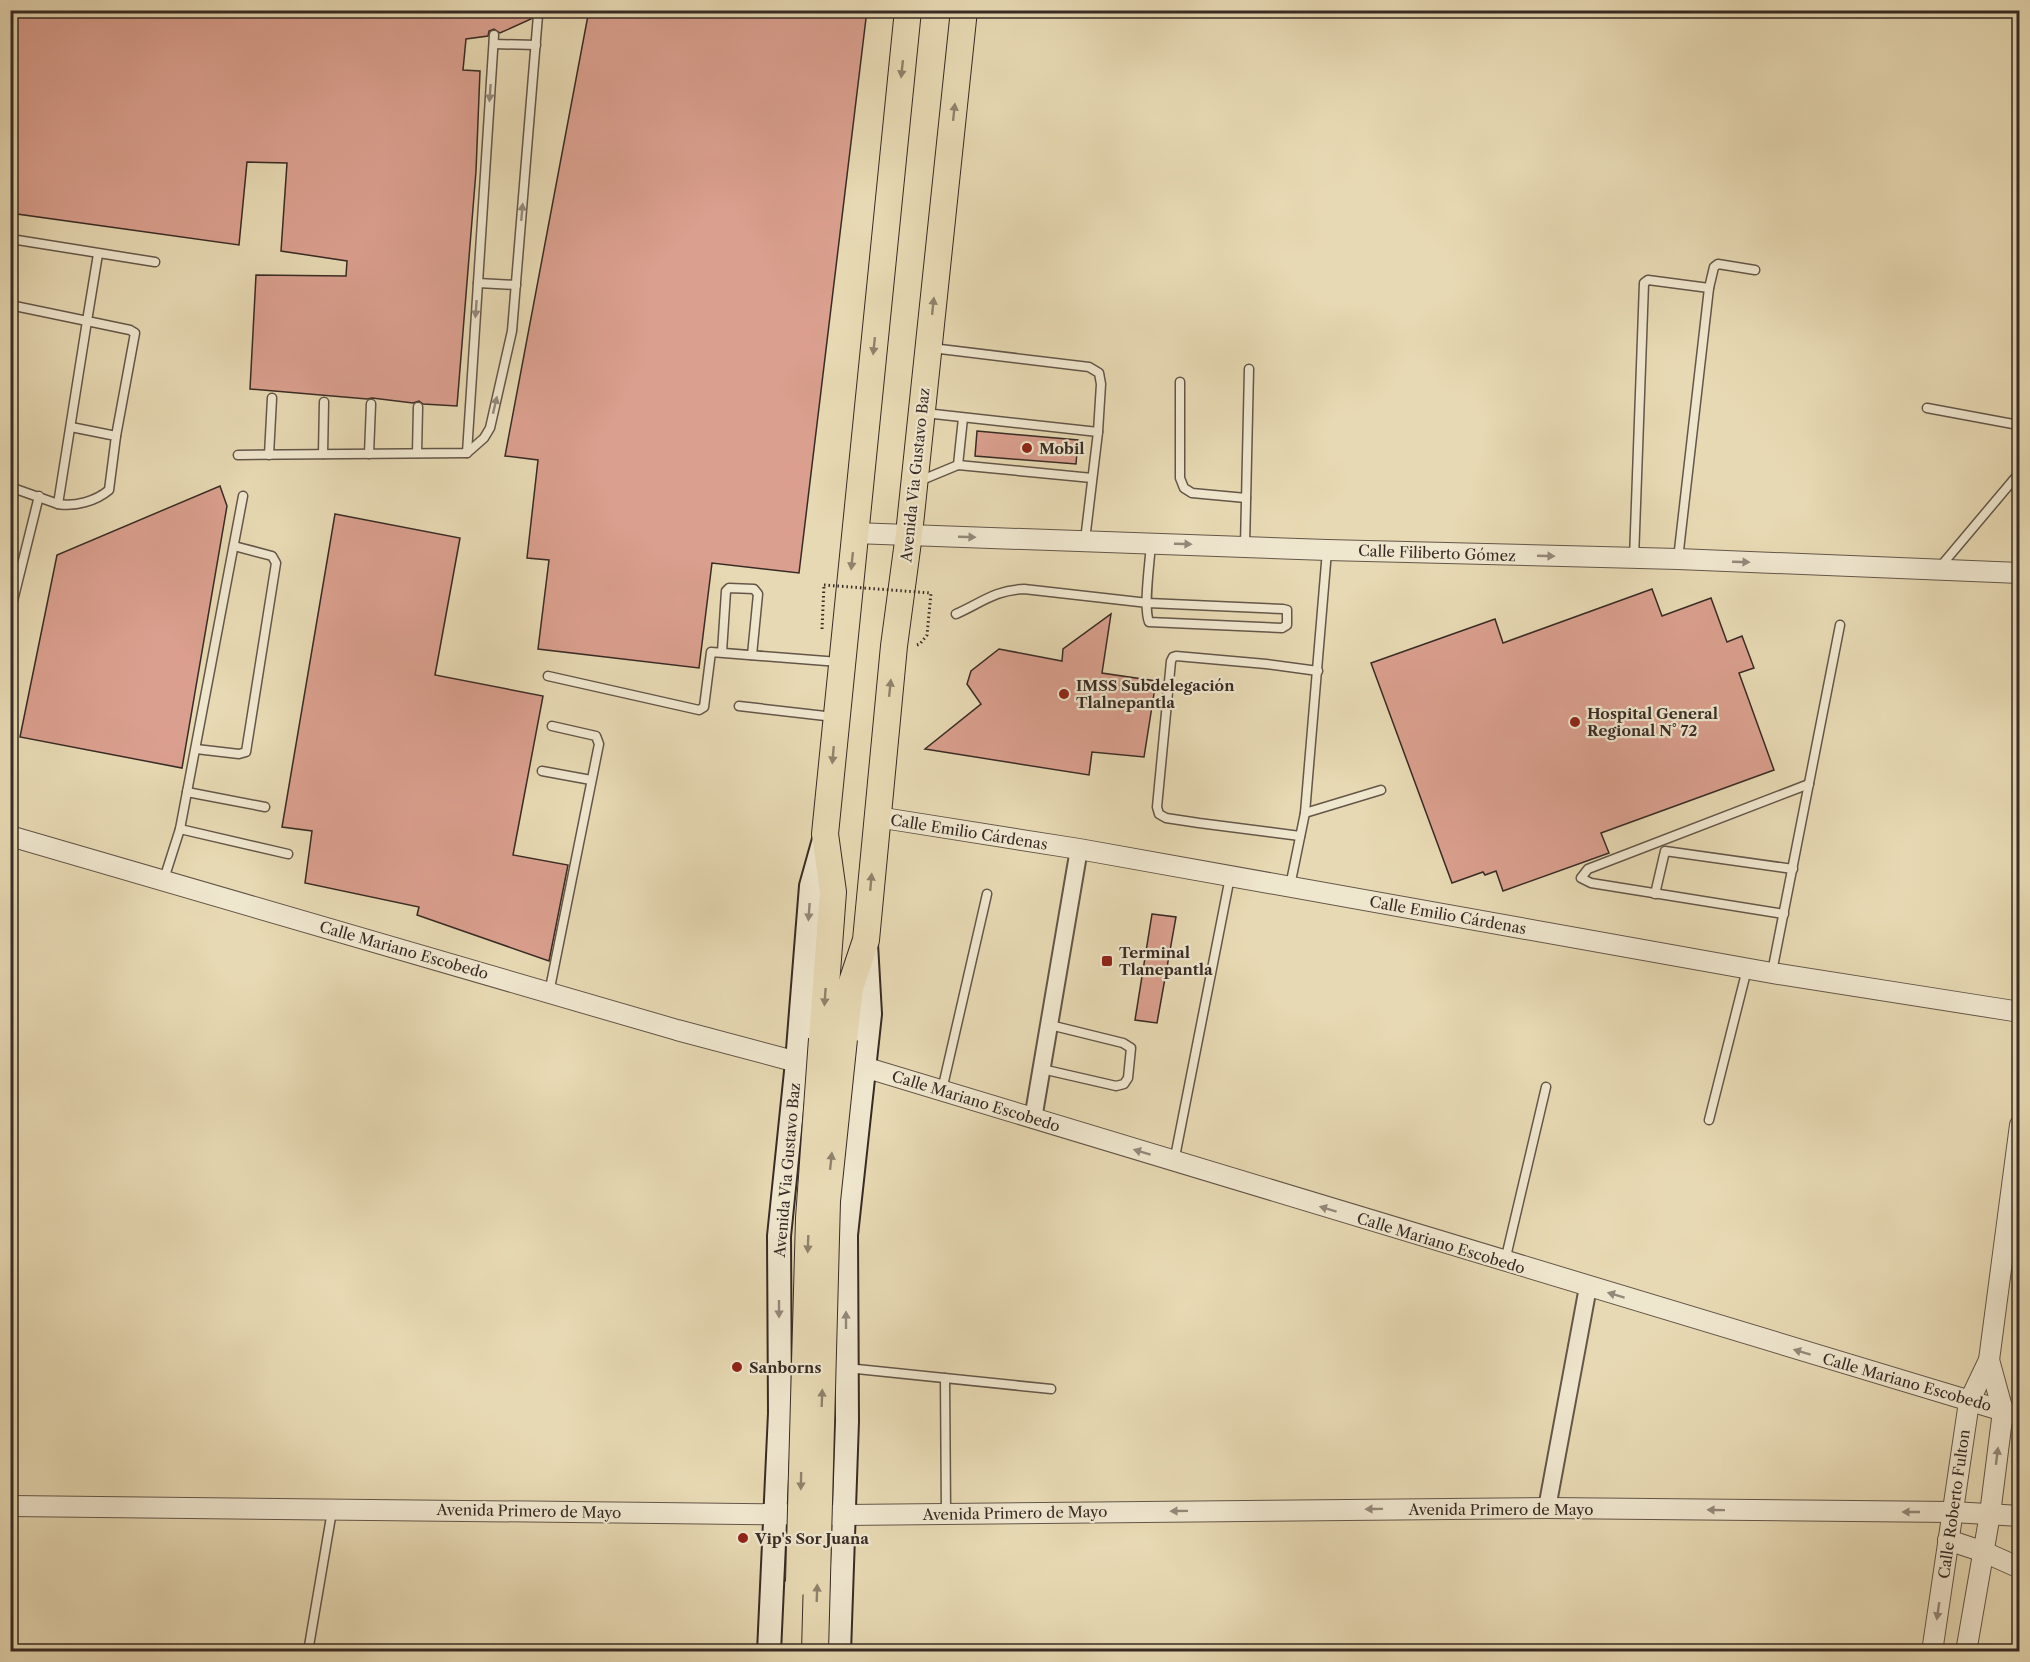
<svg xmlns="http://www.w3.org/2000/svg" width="2030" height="1662" font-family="'Libre Caslon Text',serif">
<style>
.building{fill:#da9f8e;stroke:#382b25;stroke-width:1.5}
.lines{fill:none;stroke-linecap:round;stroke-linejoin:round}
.service-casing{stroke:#645648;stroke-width:11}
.minor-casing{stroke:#645648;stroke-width:20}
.tertiary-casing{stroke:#645648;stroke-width:22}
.secondary-casing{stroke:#382b25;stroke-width:26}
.primary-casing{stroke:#382b25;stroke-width:28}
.path{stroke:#382b25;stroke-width:3;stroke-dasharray:1.5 3;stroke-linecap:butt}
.service{stroke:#efe6ce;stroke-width:8}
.minor{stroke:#efe6ce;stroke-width:16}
.tertiary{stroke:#efe6ce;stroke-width:20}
.secondary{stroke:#efe6ce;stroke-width:22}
.primary{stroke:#e7d9b3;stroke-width:26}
.primary-bridge-casing{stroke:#382b25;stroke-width:28;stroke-linecap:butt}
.path-bridge{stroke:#382b25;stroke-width:3;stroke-dasharray:1.5 3;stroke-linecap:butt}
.primary-bridge{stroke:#e7d9b3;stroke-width:26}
.oneway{fill:#90826c}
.oneway2{fill:#94887a}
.poi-dot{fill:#8f2418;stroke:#efe6ce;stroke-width:2}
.labels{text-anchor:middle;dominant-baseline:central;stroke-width:4.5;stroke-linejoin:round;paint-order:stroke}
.poi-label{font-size:15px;font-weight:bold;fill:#382b25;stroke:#efe6ce;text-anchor:start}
.street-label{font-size:15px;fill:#382b25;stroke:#efe6ce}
</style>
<rect width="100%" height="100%" fill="#e7d9b3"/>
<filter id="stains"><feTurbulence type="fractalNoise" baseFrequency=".00333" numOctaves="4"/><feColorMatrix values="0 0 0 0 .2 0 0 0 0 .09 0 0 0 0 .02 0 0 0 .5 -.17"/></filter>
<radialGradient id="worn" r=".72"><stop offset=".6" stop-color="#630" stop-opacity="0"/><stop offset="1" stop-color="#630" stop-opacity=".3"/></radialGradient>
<!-- building -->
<g class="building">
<polygon points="10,10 534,10 531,19 500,33 494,29 489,31 488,36 466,39 463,70 480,71 476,171 457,406 423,404 419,401 413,403 372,398 367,399 250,389 256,275 346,276 347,261 281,251 287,163 247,162 239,245 10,213"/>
<polygon points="589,10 867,10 799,573 712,563 699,668 538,649 549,560 527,558 538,460 505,456"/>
<polygon points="977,431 1078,440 1076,464 975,456"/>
<polygon points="220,486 227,506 182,768 20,737 57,555"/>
<polygon points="335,514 460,538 435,675 543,696 513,855 568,865 549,961 417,915 419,907 305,883 312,831 282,827"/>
<polygon points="1652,589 1662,616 1711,598 1727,642 1742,636 1754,668 1739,673 1774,770 1601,833 1609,853 1503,891 1496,871 1485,875 1483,872 1452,883 1371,663 1495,619 1503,643"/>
<polygon points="1111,614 1102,673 1156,681 1144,757 1092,752 1089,775 925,749 981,704 967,684 971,671 999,649 1062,661 1063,649"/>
<polygon points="1152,914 1176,917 1157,1023 1135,1020"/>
</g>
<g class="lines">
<!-- service casing -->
<g class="service-casing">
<g id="service">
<polyline points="494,44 536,45"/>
<polyline points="11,239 155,262"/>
<polyline points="98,254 87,321 130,330 135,333 116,436"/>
<polyline points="478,283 516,285"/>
<polyline points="10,305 87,321 58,504 10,487"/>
<polyline points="932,348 1089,367 1099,373 1101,384 1098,432 1085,540"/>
<polyline points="1180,382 1180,478 1184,488 1192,493 1246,498"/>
<polyline points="1927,408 2013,424 2020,427"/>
<polyline points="925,413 1098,432"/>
<polyline points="417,453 418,407"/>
<polyline points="467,453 494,35"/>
<polyline points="323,454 324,402"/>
<polyline points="369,454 371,404"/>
<polyline points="238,455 467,453 484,438 490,428 512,331 538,15"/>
<polyline points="269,455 272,398"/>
<polyline points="958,465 963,418"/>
<polyline points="917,482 958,465 1092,478"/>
<path d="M58,504c17,3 38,-3 51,-14l7,-54 -45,-9"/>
<polyline points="1245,546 1249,369"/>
<polyline points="1634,559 1644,283 1648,280 1709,288"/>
<polyline points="1678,559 1709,288 1714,267 1718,264 1755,270"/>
<polyline points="1940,567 2020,472"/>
<polyline points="10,613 39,496"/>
<path d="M956,614c25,-11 39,-24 68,-25l124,14 135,6 4,1v15l-5,3 -133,-6c-6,-15 1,-60 2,-79"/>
<polyline points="722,652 726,591 729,588 754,589 758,594 752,655"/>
<polyline points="548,676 699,710 704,707 711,652 839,662"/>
<polyline points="739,706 834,717"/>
<polyline points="196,749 239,754 246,752 276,563 272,556 234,546"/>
<polyline points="542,771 591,780"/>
<polyline points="187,792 265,807"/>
<polyline points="1305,813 1381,790"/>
<polyline points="180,829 288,854"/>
<polyline points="1300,836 1199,823 1166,818 1159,814 1157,807 1171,661 1173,657 1176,656 1266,664 1318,671"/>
<polyline points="164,879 180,829 243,496"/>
<polyline points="1290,886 1305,813 1327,551"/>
<polyline points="1655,894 1665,851 1793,869"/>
<polyline points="1784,914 1591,883 1581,878 1588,869 1809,784"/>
<polyline points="1772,972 1840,625"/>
<polyline points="549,993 599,744 596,736 552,726"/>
<polyline points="1042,1069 1116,1086 1124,1084 1128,1078 1131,1048 1123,1043 1050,1025"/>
<polyline points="942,1090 987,894"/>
<polyline points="1709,1120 1747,969"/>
<polyline points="1174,1162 1230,877"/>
<polyline points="1505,1261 1546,1087"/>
<polyline points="847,1368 1051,1389"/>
<polyline points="945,1378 946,1514"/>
<polyline points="309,1646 332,1511"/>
</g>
</g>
<!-- minor casing -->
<g class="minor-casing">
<g id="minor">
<polyline points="1033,1119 1079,849"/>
<polyline points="1547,1508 1588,1287"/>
</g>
</g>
<!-- tertiary casing -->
<g class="tertiary-casing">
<g id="tertiary">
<polyline points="854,533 1327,550 1678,559 2020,573"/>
<polyline points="877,817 1079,849 1772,973 2020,1012"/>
<polyline points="10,836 677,1030 797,1062"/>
<polyline points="864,1067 2020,1416"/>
<polyline points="10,1506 845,1515 1547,1508 1953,1512 2020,1516"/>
<polyline points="1948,1540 1984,1552 2020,1568"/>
<polyline points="1932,1652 1969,1402 1989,1360 2020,1125"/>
<polyline points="1966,1652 1990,1514 2003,1411 1989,1360"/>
</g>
</g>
<!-- secondary casing -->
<g class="secondary-casing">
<g id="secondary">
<polyline points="769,1652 780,1413 779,1236 797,1062 811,886 825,836"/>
<polyline points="839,1652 847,1421 846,1235 870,1014 866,944"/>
</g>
</g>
<!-- primary casing -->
<g class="primary-casing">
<g id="primary">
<polyline points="822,1039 833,892 825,834 908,10"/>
<polyline points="844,1039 850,988 866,940 894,646 909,534 964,10"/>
</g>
</g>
<!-- path -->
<g class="path">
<polyline points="822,629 824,585"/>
<polyline points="917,645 920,644 927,635 931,593"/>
</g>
<!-- service -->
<use href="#service" class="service"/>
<!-- minor -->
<use href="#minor" class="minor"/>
<!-- tertiary -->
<use href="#tertiary" class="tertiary"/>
<!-- secondary -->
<use href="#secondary" class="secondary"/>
<!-- primary -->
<use href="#primary" class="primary"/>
<!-- primary-bridge casing -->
<g class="primary-bridge-casing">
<g id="primary-bridge">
<polyline points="799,1582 809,1218 822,1039"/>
<polyline points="815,1652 827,1201 844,1039"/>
</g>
</g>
<!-- path-bridge -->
<polyline class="path-bridge" points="824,585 931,593"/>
<!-- primary-bridge -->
<use href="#primary-bridge" class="primary-bridge"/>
</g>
<!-- one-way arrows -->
<defs><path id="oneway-solid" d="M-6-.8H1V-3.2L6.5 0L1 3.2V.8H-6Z" transform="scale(1.5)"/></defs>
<g class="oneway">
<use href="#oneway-solid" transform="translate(902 69) rotate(96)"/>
<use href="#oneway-solid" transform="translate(954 112) rotate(-84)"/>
<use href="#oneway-solid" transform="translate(933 306) rotate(-84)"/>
<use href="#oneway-solid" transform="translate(874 346) rotate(96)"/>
<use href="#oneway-solid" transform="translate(852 561) rotate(96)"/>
<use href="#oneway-solid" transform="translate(890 688) rotate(-84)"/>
<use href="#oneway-solid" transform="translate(833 755) rotate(95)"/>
<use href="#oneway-solid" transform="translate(871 882) rotate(-85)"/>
<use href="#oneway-solid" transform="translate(825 997) rotate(94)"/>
<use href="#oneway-solid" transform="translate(831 1161) rotate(-84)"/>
<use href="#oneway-solid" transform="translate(808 1244) rotate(92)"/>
<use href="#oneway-solid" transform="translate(822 1398) rotate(-88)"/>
<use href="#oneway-solid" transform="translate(801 1481) rotate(91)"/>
<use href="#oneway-solid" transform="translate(817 1593) rotate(-88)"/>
</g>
<g class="oneway2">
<use href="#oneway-solid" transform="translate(490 93) rotate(94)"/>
<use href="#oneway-solid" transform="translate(522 212) rotate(-85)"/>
<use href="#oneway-solid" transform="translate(476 309) rotate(94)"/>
<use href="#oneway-solid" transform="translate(495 405) rotate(-77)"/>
<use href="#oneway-solid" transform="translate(967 537) rotate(2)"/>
<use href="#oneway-solid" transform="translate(1183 544) rotate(2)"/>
<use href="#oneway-solid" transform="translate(1546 556) rotate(2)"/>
<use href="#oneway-solid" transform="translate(1741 562) rotate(2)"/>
<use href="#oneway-solid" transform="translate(809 912) rotate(94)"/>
<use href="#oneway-solid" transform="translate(1142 1152) rotate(-163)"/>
<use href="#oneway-solid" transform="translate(1328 1209) rotate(-163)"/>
<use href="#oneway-solid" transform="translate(1616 1295) rotate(-163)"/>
<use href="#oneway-solid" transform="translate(779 1309) rotate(90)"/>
<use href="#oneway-solid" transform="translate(846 1320) rotate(-90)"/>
<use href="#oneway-solid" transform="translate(1802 1352) rotate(-163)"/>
<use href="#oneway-solid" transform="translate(1997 1456) rotate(-83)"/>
<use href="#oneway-solid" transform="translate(1374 1509) rotate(179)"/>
<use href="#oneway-solid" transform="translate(1716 1510) rotate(-179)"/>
<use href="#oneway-solid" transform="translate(1179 1511) rotate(179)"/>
<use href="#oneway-solid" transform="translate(1911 1512) rotate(-180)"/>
<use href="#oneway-solid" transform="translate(1938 1611) rotate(98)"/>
</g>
<!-- markers -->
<g class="poi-dot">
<circle cx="1027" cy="448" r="6"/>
<circle cx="1064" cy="694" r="6"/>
<circle cx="1575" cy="722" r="6"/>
<rect x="1101" y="955" width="12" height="12" rx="3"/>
<circle cx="737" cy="1367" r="6"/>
<circle cx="743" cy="1538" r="6"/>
</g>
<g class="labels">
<!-- poi labels -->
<g class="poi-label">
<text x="1039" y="448">Mobil</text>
<text x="1076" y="685">IMSS Subdelegación<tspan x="1076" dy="17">Tlalnepantla</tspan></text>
<text x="1587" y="713">Hospital General<tspan x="1587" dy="17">Regional N° 72</tspan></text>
<text x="1119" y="952">Terminal<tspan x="1119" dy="17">Tlanepantla</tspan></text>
<text x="749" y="1367">Sanborns</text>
<text x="755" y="1538">Vip's Sor Juana</text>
</g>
<!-- street labels -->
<g class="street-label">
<text transform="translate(915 475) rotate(-84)">Avenida Via Gustavo Baz</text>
<text transform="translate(1437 553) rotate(2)">Calle Filiberto Gómez</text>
<text transform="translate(969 832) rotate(9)">Calle Emilio Cárdenas</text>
<text transform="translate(1448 915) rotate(10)">Calle Emilio Cárdenas</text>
<text transform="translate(404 950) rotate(16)">Calle Mariano Escobedo</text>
<text transform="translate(976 1101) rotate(17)">Calle Mariano Escobedo</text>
<text transform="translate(787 1170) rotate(-85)">Avenida Via Gustavo Baz</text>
<text transform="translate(1441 1243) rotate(17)">Calle Mariano Escobedo</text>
<text transform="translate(1907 1382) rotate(16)">Calle Mariano Escobedo</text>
<text transform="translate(1954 1504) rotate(-82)">Calle Roberto Fulton</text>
<text x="1501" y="1509">Avenida Primero de Mayo</text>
<text transform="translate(529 1511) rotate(1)">Avenida Primero de Mayo</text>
<text transform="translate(1015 1513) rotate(-1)">Avenida Primero de Mayo</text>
</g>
</g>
<!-- margin -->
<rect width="2030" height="1662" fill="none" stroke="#e7d9b3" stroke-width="36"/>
<rect x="12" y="12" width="2006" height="1638" fill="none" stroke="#382b25" stroke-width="3"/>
<rect x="18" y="18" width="1994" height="1626" fill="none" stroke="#382b25" stroke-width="1.5"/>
<rect width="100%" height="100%" filter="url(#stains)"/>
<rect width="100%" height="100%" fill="url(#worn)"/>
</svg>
